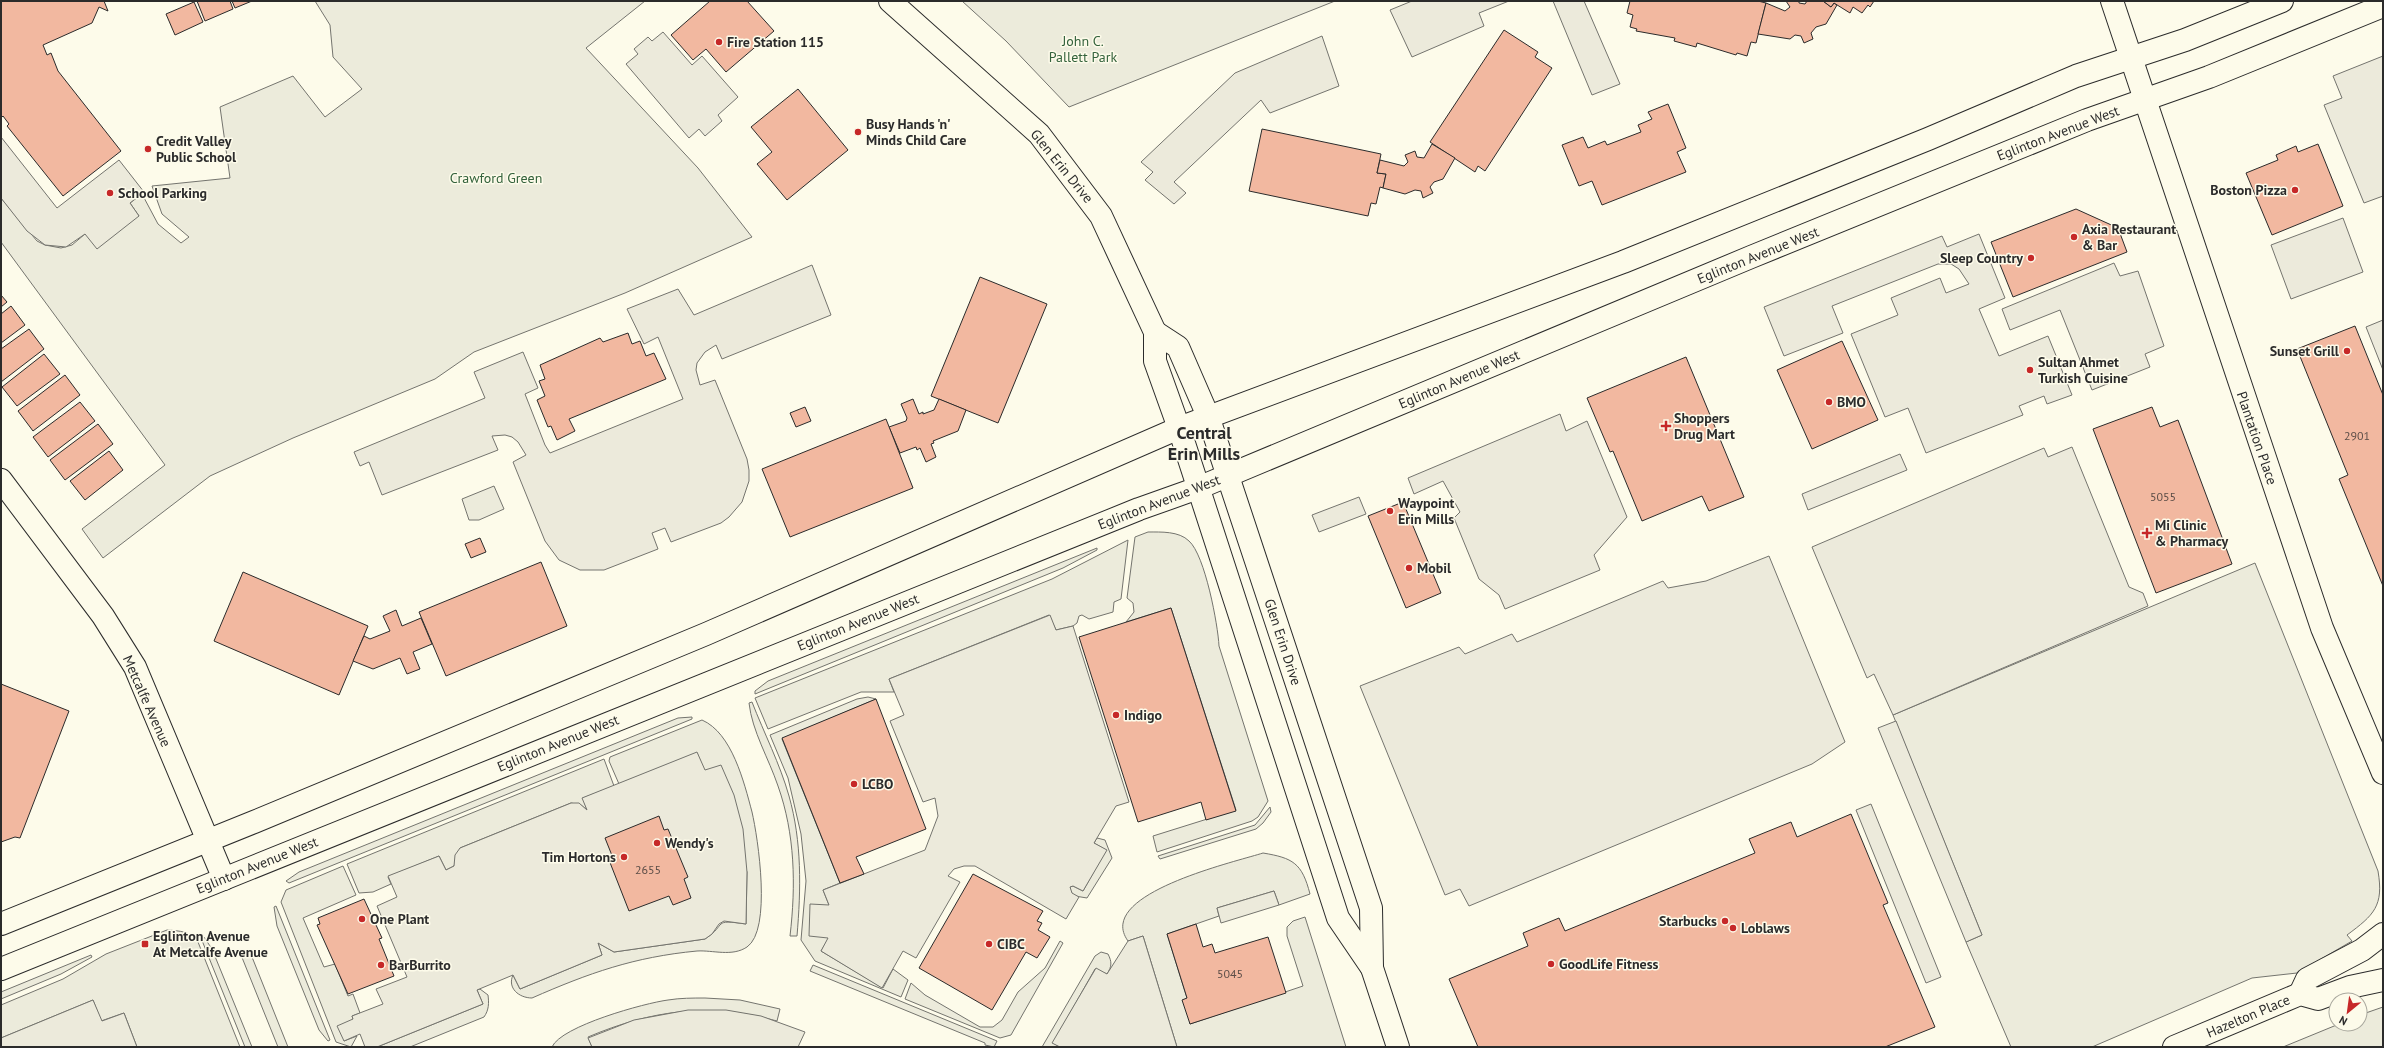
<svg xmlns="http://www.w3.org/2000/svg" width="2384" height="1048" font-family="'PT Sans',sans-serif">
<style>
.green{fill:#ecebdb;stroke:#74746e}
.parking{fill:#eceadb;stroke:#74746e}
.building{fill:#f2b8a0;stroke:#2b2b2b}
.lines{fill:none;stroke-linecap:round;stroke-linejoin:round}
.minor-casing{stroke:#2b2b2b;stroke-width:24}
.major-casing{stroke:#2b2b2b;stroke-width:24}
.minor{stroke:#fdfbea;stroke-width:22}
.major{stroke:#fdfbea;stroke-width:22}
.poi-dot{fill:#c62828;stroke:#fdfbea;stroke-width:1.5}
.labels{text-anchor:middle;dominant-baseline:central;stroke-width:3;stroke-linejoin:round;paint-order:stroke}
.number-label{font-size:12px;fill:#5d4e48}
.park-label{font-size:14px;fill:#34623c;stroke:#fdfbea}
.poi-label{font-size:14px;font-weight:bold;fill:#2b2b2b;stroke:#fdfbea;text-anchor:start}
.street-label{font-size:14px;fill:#2b2b2b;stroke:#fdfbea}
.district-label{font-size:18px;font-weight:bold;fill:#2b2b2b;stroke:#fdfbea}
</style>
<rect width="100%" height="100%" fill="#fdfbea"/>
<!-- green -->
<g class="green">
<polygon points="315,1 645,1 586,48 698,168 752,237 625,293 474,352 435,379 293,438 210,476 103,558 82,529 165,465 1,242 1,198 37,241 45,245 61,248 72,245 85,234 139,216 130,203 142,194 158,224 181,243 189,237 162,214 152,186 230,178 220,107 293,76 325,117 362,89 333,57 330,25"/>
<polygon points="962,1 1335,1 1069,107 1006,41"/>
<polygon points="494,486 504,509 479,520 469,520 462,499"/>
<path d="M1148,532c13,0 31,-1 41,9 16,14 29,84 30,105l49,155 -10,16 -6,4 -95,31 -4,-16 83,-26 -65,-202 -45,14 8,-10 -1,-9 -6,-5 8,-61z"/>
<polygon points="1128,540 1121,599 1114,602 1113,612 1089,619 1082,615 1079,616 1077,623 1073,626 1056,630 1049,615 889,679 894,692 861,692 768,729 755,698 1052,579"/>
<polygon points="1097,548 1097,550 1063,568 755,694 755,691 768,681"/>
<path d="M2255,563l123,308c6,35 -4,44 -31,64l5,6 -55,32 -45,5 -160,69h-81l-45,-105 16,-7 -89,-220z"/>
<polygon points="868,697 876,699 782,739 840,883 823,890 829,905 829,938 821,951 883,988 893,969 908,980 901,997 815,961 801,940 806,881 801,834 788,778 770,735 857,699"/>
<path d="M752,702c12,31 28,62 37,94 13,46 12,93 8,140h-7c6,-51 5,-102 -12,-150 -9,-27 -26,-55 -29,-83z"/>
<polygon points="692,717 692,719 289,883 286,881 299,872 678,718"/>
<path d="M702,720c30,13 42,62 50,92 6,26 20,118 -5,135 -15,10 -34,3 -50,4 -63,6 -108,22 -165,47 -13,0 -25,-10 -19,-23l7,14 82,-34 -4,-12 16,9 91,-13c23,-15 6,-20 41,-15l1,-52 -50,-119 -78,31 -10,-23 1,-4z"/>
<polygon points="604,759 614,786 583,798 587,810 581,805 571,803 460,848 454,866 446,870 439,856 388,877 391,884 373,892 359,893 347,864"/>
<polygon points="1270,807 1271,812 1263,823 1256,829 1160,859 1158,856 1255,825"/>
<polygon points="1097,838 1105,840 1112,858 1087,898 1075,896 1070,891 1070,887 1073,886 1083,891 1106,850 1094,843"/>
<path d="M1263,853c30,5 39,10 47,41l-31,11 -5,-14 -57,17 2,8 -52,18 20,64 3,26 113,-38 -16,-50v-9l6,-6 12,-4 41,130h-169l-34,-111 -15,5c-34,-47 107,-79 135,-88z"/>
<polygon points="343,866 356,895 303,918 324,967 335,964 348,996 353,994 360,1013 352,1016 353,1019 344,1041 357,1036 351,1047 336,1042 281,902 286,890"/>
<polygon points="276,906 330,1040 328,1041 319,1030 277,926 274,907"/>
<path d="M167,930c13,1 23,1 31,12l42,105h-103l-13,-34 -23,8 -8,-21 -92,38v-33l62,-26 43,-25z"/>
<polygon points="204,937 212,949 252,1047 245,1047 201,938"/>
<polygon points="1060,941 1063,943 1011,1035 1000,1038 905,999 911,983 925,995 980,1027 993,1027 1002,1020 1018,992 1045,968"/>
<polygon points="250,952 288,1047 278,1047 241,955"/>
<path d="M1101,952l7,2c4,8 4,12 -1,20l-12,-5 -42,74 7,4h-18l53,-91z"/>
<polygon points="91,955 92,957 61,974 1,999 1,992"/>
<polygon points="813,965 997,1041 994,1047 985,1045 985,1043 810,971"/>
<path d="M480,989l8,6c1,8 1,15 -4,22l-74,30h-33l106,-43 -6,-14z"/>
<path d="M705,998l35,2 40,9 -3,12c-68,-19 -125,-11 -189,16l4,10h-40c9,-21 93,-44 116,-47 12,-2 25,-2 37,-2z"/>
<polygon points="2383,1007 2383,1047 2283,1047 2339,1024 2360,1024 2360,1015"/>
</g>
<!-- parking -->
<g class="parking">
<polygon points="1412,1 1509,1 1479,13 1484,26 1412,57 1390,10"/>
<polygon points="1553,1 1584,1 1620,84 1592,95"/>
<polygon points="663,32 692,65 702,56 738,97 718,115 722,121 705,136 699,129 689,138 626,64 638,54 634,49 648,37 652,41"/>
<polygon points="1322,36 1339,86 1270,113 1261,100 1174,182 1186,193 1174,204 1145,180 1153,172 1141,162 1235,73"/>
<polygon points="2383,56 2383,196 2364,203 2324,105 2342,98 2333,76"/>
<polygon points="1,137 57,208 119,160 144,192 130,203 139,216 97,249 85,234 66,247 45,245 27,231 1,198"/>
<polygon points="2343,218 2363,272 2291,299 2271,245"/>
<polygon points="1979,234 2005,298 1979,309 1999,356 2048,336 2072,395 2047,404 2044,396 2019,406 2023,415 1926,453 1908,408 1885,417 1851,334 1898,315 1891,298 1940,278 1946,293 1969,284 1959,269 1951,264 1938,264 1832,306 1843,333 1784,356 1764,307 1942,236 1947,247"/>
<polygon points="2114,263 2120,276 2138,271 2164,346 2145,354 2150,367 2092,390 2060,310 2010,330 2002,309"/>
<polygon points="812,265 831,315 722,359 716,345 705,352 697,363 696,370 700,385 715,380 747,459 749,470 749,481 742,502 729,517 721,523 671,542 665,528 652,533 658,549 604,570 580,570 559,560 545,541 513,462 526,455 518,442 512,437 505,435 492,436 498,450 382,495 369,462 360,466 354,452 485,398 474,372 523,352 538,388 525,394 545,445 550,453 683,399 658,337 644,344 627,309 678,289 694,315"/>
<polygon points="2383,320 2383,370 2366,327"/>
<polygon points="1560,414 1566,431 1587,421 1627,517 1594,555 1600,570 1505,609 1499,595 1479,579 1454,518 1460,512 1443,481 1414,494 1408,478"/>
<polygon points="2072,447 2129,587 2143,593 2148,606 1893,715 1874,674 1867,678 1812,547 2044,448 2048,457"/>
<polygon points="1900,454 1907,470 1808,510 1802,494"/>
<polygon points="1359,497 1366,514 1319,532 1312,515"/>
<polygon points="1769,556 1845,742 1812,764 1469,906 1460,889 1445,895 1360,686 1459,647 1465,654 1512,634 1517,642 1663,581 1668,588 1706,581"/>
<polygon points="1050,615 1056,630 1073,626 1129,802 1116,806 1094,843 1107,850 1083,891 1073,886 1070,887 1072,893 1079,897 1066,919 975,866 964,866 954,869 948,876 960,882 916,958 903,951 882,988 821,951 828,938 809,936 810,904 829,905 823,890 925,850 938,816 935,798 923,802 890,721 904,715 889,679"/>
<polygon points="1896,721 1982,935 1966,942 1878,728"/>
<polygon points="697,752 705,770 721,765 734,795 743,829 747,872 746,924 724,921 719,924 712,934 705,939 614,952 598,943 602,955 520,989 513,975 477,990 483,1004 377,1047 365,1047 360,1034 344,1041 337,1026 353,1019 352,1016 383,1004 376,989 407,977 377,906 397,897 388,876 439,856 446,870 454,866 455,855 460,848 571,803 579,803 587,810 582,798"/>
<polygon points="1871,804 1941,977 1926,983 1856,810"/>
<polygon points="1274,891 1279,905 1221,923 1217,908"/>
<polygon points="1143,936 1177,1047 1060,1047 1052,1043 1096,968 1107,974 1128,941"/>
<polygon points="93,1000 102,1021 124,1013 137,1047 1,1047 1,1038"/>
<polygon points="688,1010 726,1010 761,1016 805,1032 798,1047 592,1047 588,1038 634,1020"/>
</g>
<!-- building -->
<g class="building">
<polygon points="1,1 104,1 108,11 99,7 92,23 43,45 47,55 51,53 58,71 121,151 63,196 7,126 9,124 3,116 1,118"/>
<polygon points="197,1 230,1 233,9 205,21"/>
<polygon points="232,1 252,1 235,8"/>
<polygon points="710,1 747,1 774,31 726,72 706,49 693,60 671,35"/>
<polygon points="1630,1 1758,1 1766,3 1756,43 1751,42 1747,56 1737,53 1736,55 1697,43 1696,47 1674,41 1675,38 1636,31 1637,29 1630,27 1633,15 1627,13"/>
<polygon points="1786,1 1799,1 1799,3 1805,4 1807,1 1823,1 1831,7 1834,3 1837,5 1826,24 1816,27 1811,33 1813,39 1804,43 1801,36 1795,35 1790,39 1758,34 1766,3 1785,11 1790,7"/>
<polygon points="1823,1 1874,1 1870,7 1868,5 1862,13 1853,7 1850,13 1834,3 1831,7"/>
<polygon points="194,2 203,22 175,35 166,14"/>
<polygon points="1504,30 1538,52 1535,57 1552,68 1485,171 1478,166 1475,172 1430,142"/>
<polygon points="798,89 848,150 787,200 757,164 772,152 751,127"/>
<polygon points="1668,104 1686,148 1677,152 1686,172 1602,205 1592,181 1579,186 1562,145 1583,137 1588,148 1605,141 1607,145 1641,132 1638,125 1652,119 1648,112"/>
<polygon points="1262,129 1381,154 1377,173 1386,174 1383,188 1380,187 1376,204 1371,203 1368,216 1249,191"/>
<polygon points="1432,144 1455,158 1443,179 1434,182 1430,187 1433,193 1423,198 1421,191 1415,190 1405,194 1383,188 1386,174 1377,173 1380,160 1404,166 1408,162 1405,155 1415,151 1417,157 1424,158"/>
<polygon points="2318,144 2343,206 2272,235 2246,173 2278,160 2276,155 2296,146 2298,152"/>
<polygon points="2076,209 2118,228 2127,252 2013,297 1991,242"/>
<polygon points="980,277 1047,304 998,423 931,396"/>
<polygon points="1,295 7,302 1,307"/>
<polygon points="11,306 25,325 1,343 1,314"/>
<polygon points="2355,326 2383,395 2383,586 2339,479 2348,475 2297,349"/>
<polygon points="29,329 44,349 1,382 1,349"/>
<polygon points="628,333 632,344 640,341 646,356 654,353 666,379 569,419 575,431 557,440 551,426 548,427 537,400 545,396 539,381 545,379 540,365 600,338 603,342"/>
<polygon points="1842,341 1878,420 1812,449 1777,370"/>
<polygon points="44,354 60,374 17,406 2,387"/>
<polygon points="1686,357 1744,497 1709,511 1702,496 1642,521 1613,451 1610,452 1587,398"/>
<polygon points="65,375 80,395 33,431 18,411"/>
<polygon points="913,399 919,414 923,412 923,414 934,410 939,399 966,410 958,431 933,441 934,443 931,444 936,457 926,462 920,448 917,450 916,447 900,453 889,427 906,421 907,418 901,404"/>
<polygon points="80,402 95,421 48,457 33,437"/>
<polygon points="805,407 811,421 796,427 790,413"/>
<polygon points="2152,407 2160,427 2178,420 2232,564 2156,593 2093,429"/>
<polygon points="886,419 913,488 790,537 762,469"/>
<polygon points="98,424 113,444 65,480 50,460"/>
<polygon points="109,451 123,470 85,500 70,481"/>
<polygon points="1403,502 1441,593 1406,608 1368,516"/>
<polygon points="480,538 486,552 471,558 465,544"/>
<polygon points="541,562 567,626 446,676 419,612"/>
<polygon points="243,572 368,626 339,695 214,641"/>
<polygon points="1171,608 1236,811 1206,820 1201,802 1138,822 1079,637"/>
<polygon points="396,610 402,626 421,618 432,644 413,652 420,669 407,674 400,658 373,669 353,661 364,636 370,639 390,631 383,616"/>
<polygon points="1,684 69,711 20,838 15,837 1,842"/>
<polygon points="876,699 926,829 856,857 864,874 840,883 782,738"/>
<polygon points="1851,814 1888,903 1883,905 1935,1027 1885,1047 1478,1047 1449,979 1528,946 1523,933 1559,918 1565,931 1755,853 1749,839 1791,822 1797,837"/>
<polygon points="659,816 664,830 668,829 688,877 684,879 691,898 673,905 669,896 629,911 609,860 613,858 605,838"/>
<polygon points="973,874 1043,911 1037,921 1042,923 1038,930 1050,937 1037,958 1026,952 992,1010 919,968"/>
<polygon points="364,899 382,938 379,939 394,976 348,994 317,925 320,924 318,918"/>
<polygon points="1196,924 1203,947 1212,944 1215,953 1268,937 1286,993 1190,1024 1182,1000 1187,998 1167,934"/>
</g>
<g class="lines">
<!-- minor casing -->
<g class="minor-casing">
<g id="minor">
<polyline points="890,1 1039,134 1101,216 1155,332 1155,361 1179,428 1338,918 1372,968 1398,1047"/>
<polyline points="2112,1 2322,628 2383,773"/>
<polyline points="1155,332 1178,347 1208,416 1371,908 1372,968"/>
<polyline points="1,480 103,616 135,667 224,879"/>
<polyline points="2300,994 2307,979 2362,950 2383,934"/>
<polyline points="2174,1047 2300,994 2318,999 2350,987 2383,980"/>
</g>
</g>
<!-- major casing -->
<g class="major-casing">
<g id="major">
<polyline points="1,924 254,822 706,634 1179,428 1623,262 1928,139 2076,76 2185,40 2282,1"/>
<polyline points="1,969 1139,509 1198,488 1751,257 2087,120 2209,77 2383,6"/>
</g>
</g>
<!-- minor -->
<use href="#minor" class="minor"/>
<!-- major -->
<use href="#major" class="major"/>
</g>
<!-- markers -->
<g class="poi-dot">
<circle cx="719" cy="42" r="4"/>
<circle cx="858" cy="132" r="4"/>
<circle cx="148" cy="149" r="4"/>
<circle cx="2295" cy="190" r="4"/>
<circle cx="110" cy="193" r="4"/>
<circle cx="2074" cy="237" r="4"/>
<circle cx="2031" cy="258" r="4"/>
<circle cx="2347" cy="351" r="4"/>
<circle cx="2030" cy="370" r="4"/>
<circle cx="1829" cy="402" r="4"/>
<path d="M1664 420h4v4h4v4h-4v4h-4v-4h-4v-4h4z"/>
<circle cx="1390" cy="511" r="4"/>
<path d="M2145 527h4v4h4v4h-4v4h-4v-4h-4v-4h4z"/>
<circle cx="1409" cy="568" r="4"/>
<circle cx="1116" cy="715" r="4"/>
<circle cx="854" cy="784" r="4"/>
<circle cx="657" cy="843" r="4"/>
<circle cx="624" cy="857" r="4"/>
<circle cx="362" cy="919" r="4"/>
<circle cx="1725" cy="921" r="4"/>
<circle cx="1733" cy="928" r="4"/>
<rect x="141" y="940" width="8" height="8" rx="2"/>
<circle cx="989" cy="944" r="4"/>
<circle cx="1551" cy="964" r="4"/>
<circle cx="381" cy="965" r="4"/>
</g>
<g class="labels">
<!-- number labels -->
<g class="number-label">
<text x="2357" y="435">2901</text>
<text x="2163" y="496">5055</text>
<text x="648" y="869">2655</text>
<text x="1230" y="973">5045</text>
</g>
<!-- park labels -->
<g class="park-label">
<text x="1083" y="41">John C.<tspan x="1083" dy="16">Pallett Park</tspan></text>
<text x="496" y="178">Crawford Green</text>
</g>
<!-- poi labels -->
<g class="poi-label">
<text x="727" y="42">Fire Station 115</text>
<text x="866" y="124">Busy Hands 'n'<tspan x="866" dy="16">Minds Child Care</tspan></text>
<text x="156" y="141">Credit Valley<tspan x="156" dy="16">Public School</tspan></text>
<text x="2287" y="190" text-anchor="end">Boston Pizza</text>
<text x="118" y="193">School Parking</text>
<text x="2082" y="229">Axia Restaurant<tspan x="2082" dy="16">&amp; Bar</tspan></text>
<text x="2023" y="258" text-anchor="end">Sleep Country</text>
<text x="2339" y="351" text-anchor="end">Sunset Grill</text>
<text x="2038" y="362">Sultan Ahmet<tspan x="2038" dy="16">Turkish Cuisine</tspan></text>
<text x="1837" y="402">BMO</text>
<text x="1674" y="418">Shoppers<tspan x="1674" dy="16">Drug Mart</tspan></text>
<text x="1398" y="503">Waypoint<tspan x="1398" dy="16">Erin Mills</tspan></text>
<text x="2155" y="525">Mi Clinic<tspan x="2155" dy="16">&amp; Pharmacy</tspan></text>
<text x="1417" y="568">Mobil</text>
<text x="1124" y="715">Indigo</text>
<text x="862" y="784">LCBO</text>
<text x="665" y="843">Wendy's</text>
<text x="616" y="857" text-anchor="end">Tim Hortons</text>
<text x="370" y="919">One Plant</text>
<text x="1717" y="921" text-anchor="end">Starbucks</text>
<text x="1741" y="928">Loblaws</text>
<text x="153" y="936">Eglinton Avenue<tspan x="153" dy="16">At Metcalfe Avenue</tspan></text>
<text x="997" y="944">CIBC</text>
<text x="1559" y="964">GoodLife Fitness</text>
<text x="389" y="965">BarBurrito</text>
</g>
<!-- street labels -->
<g class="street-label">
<text transform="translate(2058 133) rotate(-21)">Eglinton Avenue West</text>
<text transform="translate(1062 166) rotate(51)">Glen Erin Drive</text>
<text transform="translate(1758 255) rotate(-22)">Eglinton Avenue West</text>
<text transform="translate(1459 379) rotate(-23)">Eglinton Avenue West</text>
<text transform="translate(2257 438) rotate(71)">Plantation Place</text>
<text transform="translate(1159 502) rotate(-21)">Eglinton Avenue West</text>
<text transform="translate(858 622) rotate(-22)">Eglinton Avenue West</text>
<text transform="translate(1283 642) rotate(72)">Glen Erin Drive</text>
<text transform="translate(147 701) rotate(66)">Metcalfe Avenue</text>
<text transform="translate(558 743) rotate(-22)">Eglinton Avenue West</text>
<text transform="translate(257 865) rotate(-22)">Eglinton Avenue West</text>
<text transform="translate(2248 1016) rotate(-23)">Hazelton Place</text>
</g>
<!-- district labels -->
<g class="district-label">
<text x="1204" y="432">Central<tspan x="1204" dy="21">Erin Mills</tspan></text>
</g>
</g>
<!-- border -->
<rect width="2384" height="1048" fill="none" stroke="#2b2b2b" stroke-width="4"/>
<!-- north arrow -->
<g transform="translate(2348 1012) rotate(209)"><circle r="19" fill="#fdfbea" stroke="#a9a89e"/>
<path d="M0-3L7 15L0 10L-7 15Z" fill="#c62828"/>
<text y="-6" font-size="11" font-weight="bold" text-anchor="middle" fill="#2b2b2b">N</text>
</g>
</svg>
